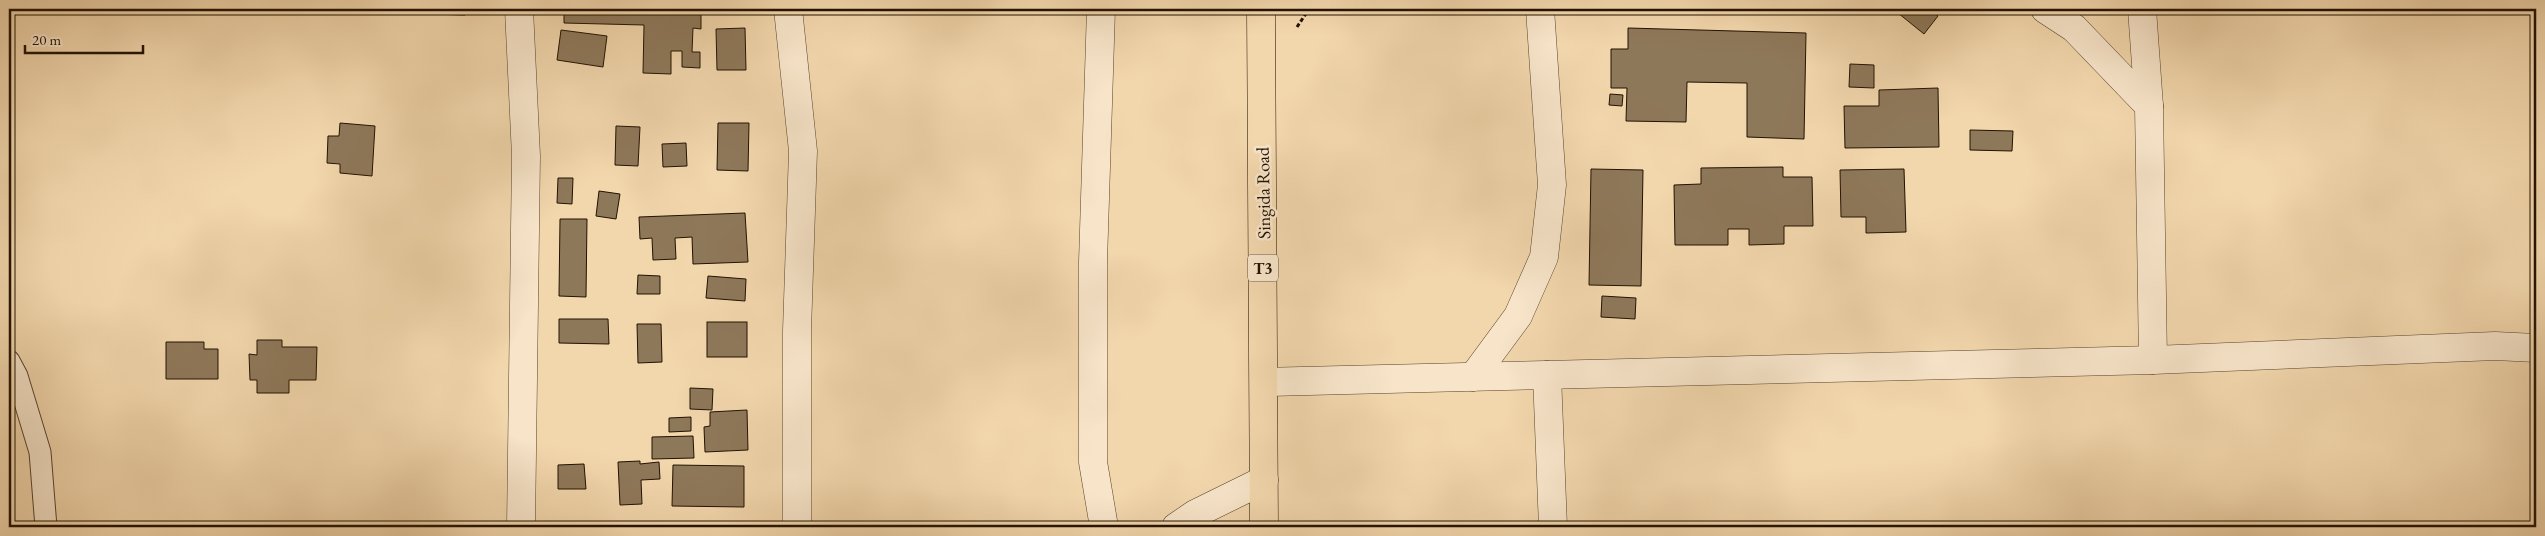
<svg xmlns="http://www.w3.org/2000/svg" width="2545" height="536" font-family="'EB Garamond',serif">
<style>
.building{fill:#8e785a;stroke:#221201}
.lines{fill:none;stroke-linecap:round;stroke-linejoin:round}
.lane-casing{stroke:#56432c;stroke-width:23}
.street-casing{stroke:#56432c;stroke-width:29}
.highway-casing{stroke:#221201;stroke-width:29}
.path{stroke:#221201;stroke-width:3;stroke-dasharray:4 2.5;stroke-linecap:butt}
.lane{stroke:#f7e4c9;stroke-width:21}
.street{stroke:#f7e4c9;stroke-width:28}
.highway{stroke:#f2d6ac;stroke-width:28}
.labels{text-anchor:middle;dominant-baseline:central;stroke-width:5;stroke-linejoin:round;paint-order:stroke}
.shield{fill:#f7e4c9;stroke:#62513d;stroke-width:1}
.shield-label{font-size:16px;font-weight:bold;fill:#221201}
.street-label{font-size:18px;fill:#221201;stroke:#f7e4c9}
</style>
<rect width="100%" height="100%" fill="#f2d6ac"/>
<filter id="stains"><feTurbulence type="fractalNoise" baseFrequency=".004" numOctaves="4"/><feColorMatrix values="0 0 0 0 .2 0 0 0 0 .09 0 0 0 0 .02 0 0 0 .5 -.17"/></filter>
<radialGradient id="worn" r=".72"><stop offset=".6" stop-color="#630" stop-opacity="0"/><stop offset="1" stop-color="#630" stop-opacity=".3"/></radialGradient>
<!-- building -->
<g class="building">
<polygon points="143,9 189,9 143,11"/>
<polygon points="395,9 465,9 465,15 395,13"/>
<polygon points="564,9 701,9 701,29 693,28 692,52 700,52 700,68 682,67 682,51 671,51 671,74 643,73 644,25 564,23"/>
<polygon points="1902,9 1929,9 1938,16 1924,34 1898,13"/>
<polygon points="745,28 746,70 717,70 716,29"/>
<polygon points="1628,28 1806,33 1804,139 1747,137 1747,83 1687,82 1686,122 1626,121 1627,88 1611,88 1611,49 1628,49"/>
<polygon points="561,30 607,36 603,67 557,60"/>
<polygon points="1850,64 1874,65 1874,88 1849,87"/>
<polygon points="1938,88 1939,147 1845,148 1844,106 1879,106 1879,90"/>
<polygon points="1610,94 1623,95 1622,106 1609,105"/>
<polygon points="340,123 375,126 372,176 340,173 340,164 327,163 328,136 339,136"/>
<polygon points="718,123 749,123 748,171 717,170"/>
<polygon points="616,126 640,127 638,166 615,165"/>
<polygon points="1970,130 2013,131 2012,151 1970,150"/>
<polygon points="686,143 687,166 663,167 662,144"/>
<polygon points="1783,167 1783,177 1812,177 1813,226 1784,226 1784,244 1749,245 1749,229 1728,229 1728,245 1675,245 1674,185 1701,184 1701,168"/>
<polygon points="1591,169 1643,170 1641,286 1589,285"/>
<polygon points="1904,169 1906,232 1866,233 1866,217 1841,217 1840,170"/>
<polygon points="558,178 573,178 572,204 557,203"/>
<polygon points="599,191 620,194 616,219 596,216"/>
<polygon points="745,213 748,262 693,264 692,237 675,238 676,259 653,260 652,238 640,239 639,217"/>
<polygon points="560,219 587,219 586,297 559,296"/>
<polygon points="638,275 660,276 660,294 637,294"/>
<polygon points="708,276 746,279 745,301 706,298"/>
<polygon points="1602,296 1636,298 1635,319 1601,317"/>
<polygon points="559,319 608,319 609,344 559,343"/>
<rect x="707" y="322" width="40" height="35"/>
<polygon points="637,324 661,324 662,362 638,363"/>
<polygon points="257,340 282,340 282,347 317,347 316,380 289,380 289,393 257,393 257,380 250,380 249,354 257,355"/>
<polygon points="166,342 204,342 204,349 218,349 218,379 166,379"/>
<polygon points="690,388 713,389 712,410 690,409"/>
<polygon points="747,410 748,450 705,452 704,427 710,426 710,412"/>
<polygon points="691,417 691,431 669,432 669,418"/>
<polygon points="693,436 694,458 652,459 652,437"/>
<polygon points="640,461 640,464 659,462 660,479 641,480 642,504 620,505 618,462"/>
<polygon points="584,464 586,489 558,489 558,465"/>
<polygon points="673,465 744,466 744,507 672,506"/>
</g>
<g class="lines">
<!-- lane casing -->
<g class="lane-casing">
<polyline id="lane" points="9,361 17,376 40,452 46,527"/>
</g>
<!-- street casing -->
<g class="street-casing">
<g id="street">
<polyline points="519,9 526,156 521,527"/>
<polyline points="788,9 803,151 797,331 797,527"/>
<polyline points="1101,9 1093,262 1093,462 1104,527"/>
<polyline points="2045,9 2074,28 2149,106"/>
<polyline points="2142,9 2149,106 2153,360"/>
<polyline points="1547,375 1553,527"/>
<polyline points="1473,377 1518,316 1544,257 1552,185 1540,9"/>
<polyline points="1265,382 2153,360 2495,346 2536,348"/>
<polyline points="1176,527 1195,514 1264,480"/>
</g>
</g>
<!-- highway casing -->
<g class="highway-casing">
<polyline id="highway" points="1261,9 1264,527"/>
</g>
<!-- path -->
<polyline class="path" points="1297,27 1309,9"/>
<!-- lane -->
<use href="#lane" class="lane"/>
<!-- street -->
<use href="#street" class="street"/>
<!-- highway -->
<use href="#highway" class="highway"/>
</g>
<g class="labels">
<!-- shield labels -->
<rect class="shield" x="1248" y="254.5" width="30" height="27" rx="4"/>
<g class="shield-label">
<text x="1263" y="268">T3</text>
</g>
<!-- street labels -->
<g class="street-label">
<text transform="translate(1263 193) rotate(-91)">Singida Road</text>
</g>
</g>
<!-- margin -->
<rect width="2545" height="536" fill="none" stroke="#f2d6ac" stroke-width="30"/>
<rect x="10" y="10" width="2525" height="516" fill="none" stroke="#221201" stroke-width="2.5"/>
<rect x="15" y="15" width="2515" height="506" fill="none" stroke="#221201"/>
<!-- scale -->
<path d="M25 45v8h118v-8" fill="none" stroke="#221201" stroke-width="2.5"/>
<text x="32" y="45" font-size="15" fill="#221201" stroke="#f7e4c9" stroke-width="4" paint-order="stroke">20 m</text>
<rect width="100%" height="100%" filter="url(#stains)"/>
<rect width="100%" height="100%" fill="url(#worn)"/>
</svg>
